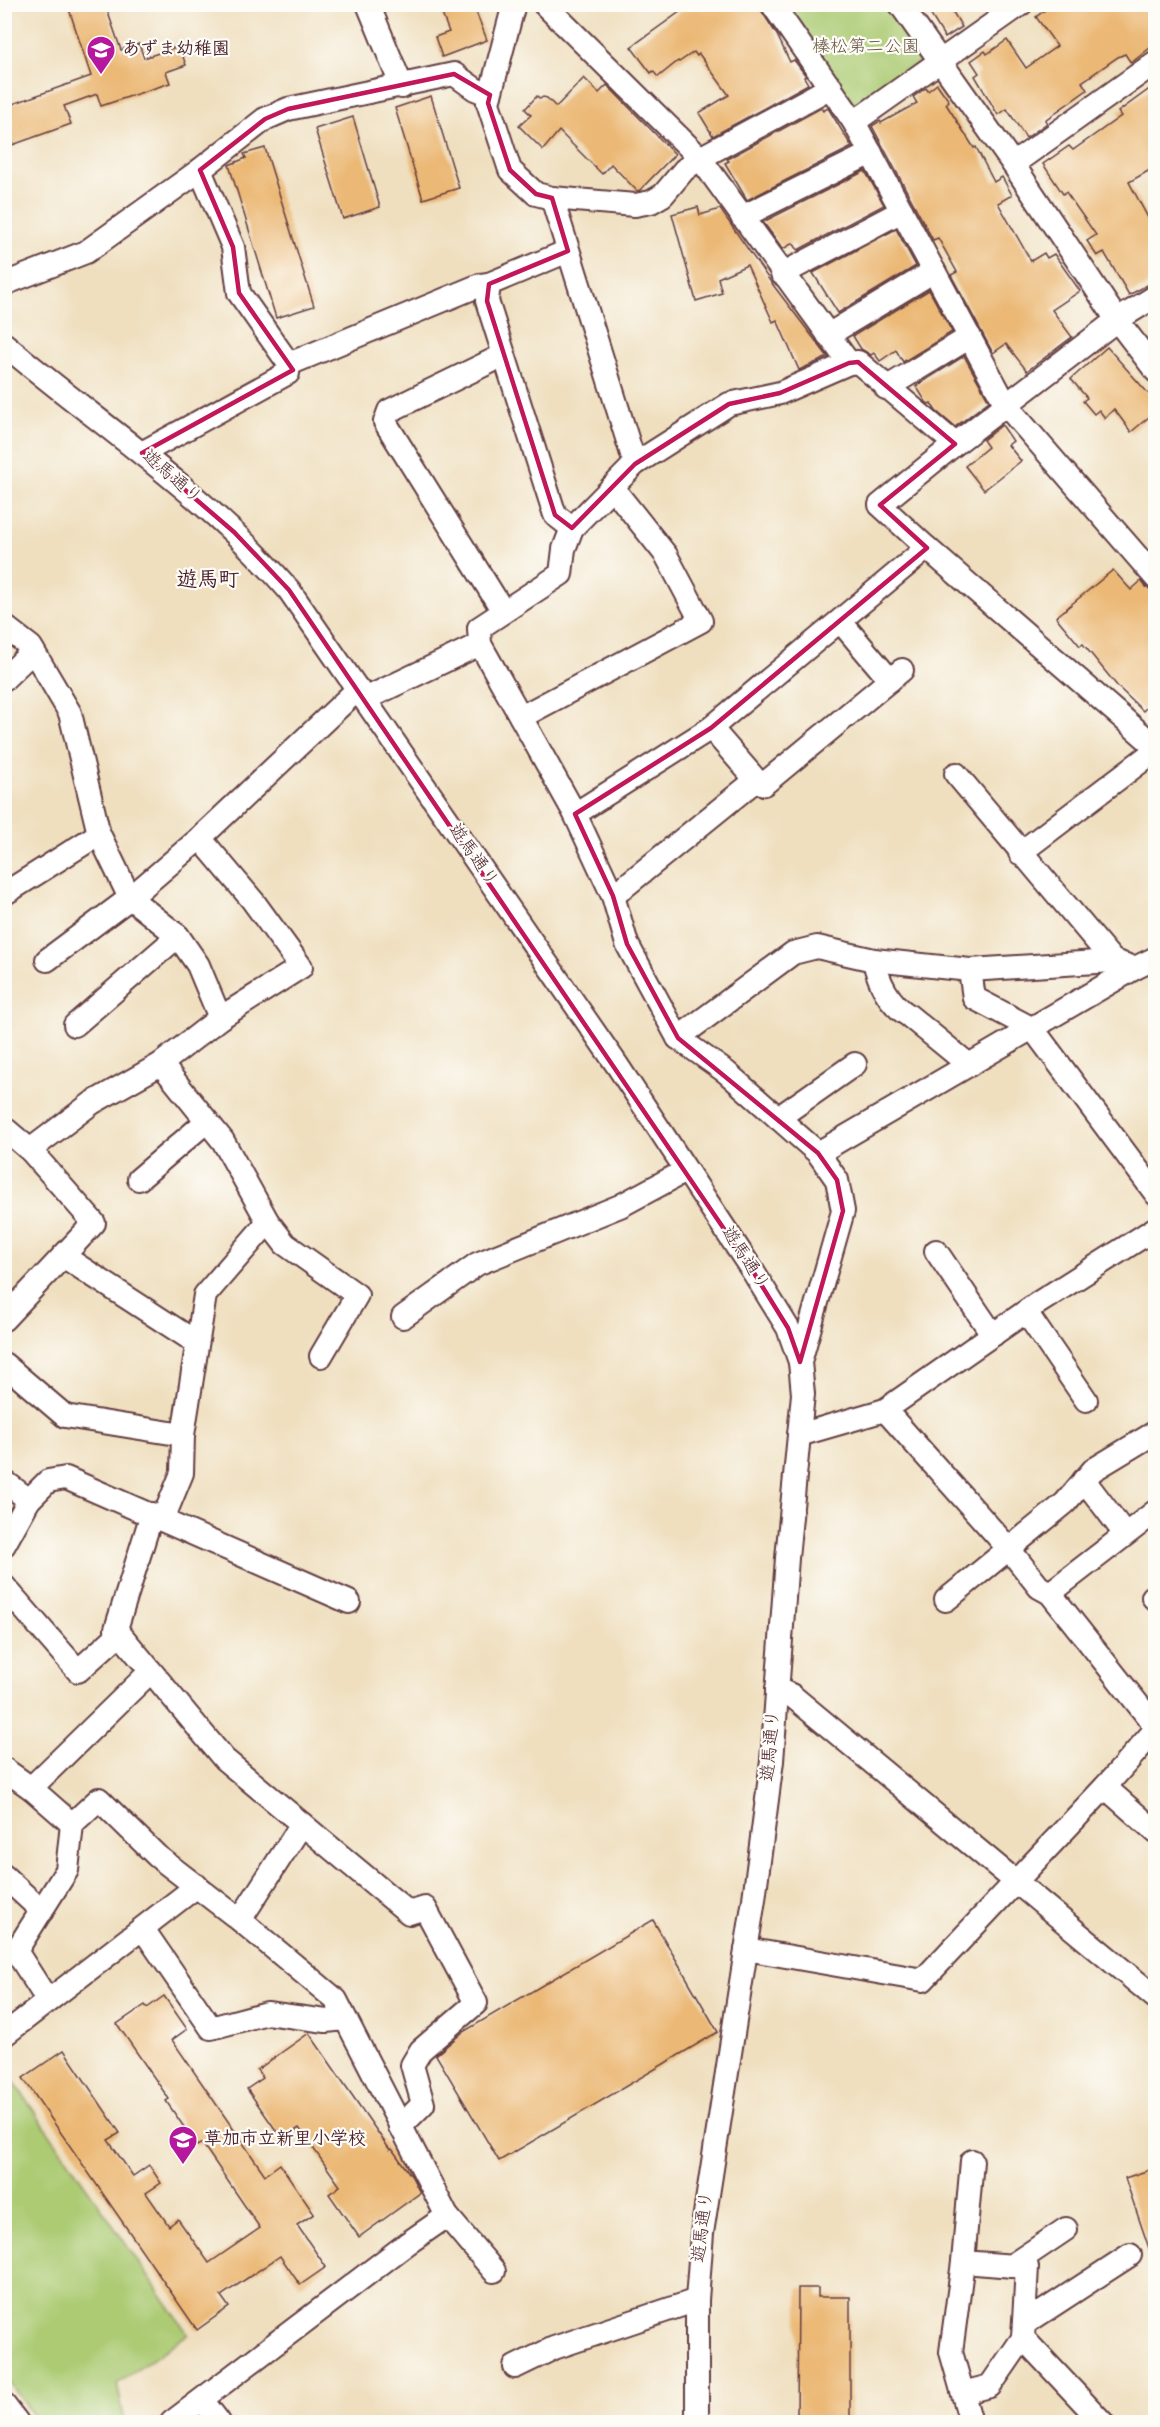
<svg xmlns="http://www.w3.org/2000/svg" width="1160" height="2427" font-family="'Gochi Hand','Klee One',sans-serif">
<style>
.green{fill:#accb73;stroke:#7b754f;stroke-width:1.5}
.building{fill:#ebb875}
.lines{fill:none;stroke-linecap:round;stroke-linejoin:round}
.minor-casing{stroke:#633c41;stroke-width:26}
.minor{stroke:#fff;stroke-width:22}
.marked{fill:none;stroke:#c2185b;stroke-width:4.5;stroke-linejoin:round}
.labels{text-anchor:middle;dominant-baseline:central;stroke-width:4.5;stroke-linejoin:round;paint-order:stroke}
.park-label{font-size:18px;fill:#675341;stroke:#fdfcf7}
.poi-label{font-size:18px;font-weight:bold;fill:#4a1f2b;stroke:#fdfcf7;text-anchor:start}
.street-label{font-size:18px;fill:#4a1f2b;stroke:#fdfcf7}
.quarter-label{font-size:21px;font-weight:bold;fill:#4a1f2b;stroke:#fdfcf7}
</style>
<rect width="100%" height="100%" fill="#fdfcf7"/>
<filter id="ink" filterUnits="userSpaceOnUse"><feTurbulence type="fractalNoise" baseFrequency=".0167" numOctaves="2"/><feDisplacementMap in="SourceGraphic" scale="12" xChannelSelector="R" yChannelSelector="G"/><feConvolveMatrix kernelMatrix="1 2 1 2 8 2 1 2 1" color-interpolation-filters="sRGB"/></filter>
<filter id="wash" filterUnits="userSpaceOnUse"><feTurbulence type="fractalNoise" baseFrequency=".008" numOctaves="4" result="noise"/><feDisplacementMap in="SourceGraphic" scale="24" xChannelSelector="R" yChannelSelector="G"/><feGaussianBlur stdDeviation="1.35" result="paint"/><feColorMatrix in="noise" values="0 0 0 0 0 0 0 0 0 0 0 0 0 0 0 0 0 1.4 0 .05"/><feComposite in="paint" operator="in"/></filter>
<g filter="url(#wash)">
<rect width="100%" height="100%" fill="#efdfbf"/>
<!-- green -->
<g class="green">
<polygon points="783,5 889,5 922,51 919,63 861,105 851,102"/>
<polygon points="5,2069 188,2334 117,2384 125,2422 38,2422 5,2377"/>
</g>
<g id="blocks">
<!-- building -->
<g class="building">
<polygon points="84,4 105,4 121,50 139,44 144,58 179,46 186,65 166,72 170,83 101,106 97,94 64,106 71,124 4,148 4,107 91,76 69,9"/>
<polygon points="466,4 473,4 487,40 442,57 435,37 449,32 442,14"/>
<polygon points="691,4 757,4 777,35 790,62 794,60 806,76 804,77 808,84 713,136 699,113 729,95 699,54 697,56 694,52 679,62 678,61 658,77 653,71 651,73 631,47"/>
<polygon points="924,4 948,4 962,27 945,38"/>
<polygon points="1053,4 1152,4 1155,10 1155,44 1131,63 1125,54 1118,57 1082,82 1087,90 1045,120 1047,123 1026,138 1007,109 998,115 975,76 979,73 971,61 985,51 987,54 1007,40 1026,68 1057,46 1036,17"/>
<polygon points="584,78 599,93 607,85 675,154 640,190 637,191 611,164 602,174 559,131 543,150 519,126 531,115 525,109 537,96 540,99 543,97 547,98 556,107"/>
<polygon points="937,84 949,101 946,104 974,148 976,147 994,182 1002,177 1012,195 998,203 1031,261 1044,253 1047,258 1054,254 1080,291 1052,310 1072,337 1027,371 1006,344 993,353 951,275 957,272 938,238 933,240 872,126 880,121 881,123 917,103 913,97 926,88 928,91"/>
<polygon points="1155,85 1155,167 1129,182 1155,231 1155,281 1129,295 1104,252 1097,256 1087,241 1096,235 1066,192 1063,194 1043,164 1069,146 1073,150 1121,116 1118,112"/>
<polygon points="431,96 459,188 423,199 395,108"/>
<polygon points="821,108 823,111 828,108 852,147 747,200 725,163 729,161 727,159"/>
<polygon points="353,117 380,207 343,219 315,129"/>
<polygon points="265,148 314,306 276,318 229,165 246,158 244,154"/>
<polygon points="865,171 884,205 798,250 793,243 783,249 763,222"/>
<polygon points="698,207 700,215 720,209 770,281 828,357 799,370 777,320 773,322 747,265 718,278 722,293 696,301 672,214"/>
<polygon points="896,229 916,266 838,313 813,273"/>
<polygon points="929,290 952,332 903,362 896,350 880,361 874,353 871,355 861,349 853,336"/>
<polygon points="1107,347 1155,401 1155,412 1131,432 1114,409 1105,418 1099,410 1094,414 1083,401 1087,398 1071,379"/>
<polygon points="964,356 989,401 955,427 936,411 931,403 929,404 926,402 916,386"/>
<polygon points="1002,425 1013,441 1008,445 1021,461 984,490 965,466 988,447 983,440"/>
<polygon points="1113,570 1131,590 1141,581 1146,587 1155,591 1155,699 1143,711 1118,687 1083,644 1080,646 1056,617"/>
<polygon points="653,1920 718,2032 499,2161 436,2055 463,2032"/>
<polygon points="164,1996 187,2029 172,2040 265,2175 280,2164 314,2214 297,2225 326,2267 300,2285 280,2256 221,2296 229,2307 197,2330 23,2078 64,2050 120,2133 108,2140 133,2176 149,2165 161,2183 146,2193 169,2226 178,2219 209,2263 260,2228 202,2143 197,2146 166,2101 169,2099 117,2024 145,2005 147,2008"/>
<polygon points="309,2033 390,2150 392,2149 412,2177 420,2193 359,2237 329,2194 340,2186 299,2128 282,2139 247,2089 263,2078 257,2070"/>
<polygon points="1155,2168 1155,2259 1153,2260 1125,2178"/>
<polygon points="798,2288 818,2288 818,2297 850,2297 850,2422 797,2422"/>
</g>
</g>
</g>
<g filter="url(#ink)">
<use href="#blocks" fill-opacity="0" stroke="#633c41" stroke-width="1.5"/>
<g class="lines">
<!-- minor casing -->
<g class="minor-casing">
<g id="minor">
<polyline points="368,4 402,87"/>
<polyline points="514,4 488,103 510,170 536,194 552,198 635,205 651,202 663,195 684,170 700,158 831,87"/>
<polyline points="544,4 700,158 849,363 858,362 955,444"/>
<polyline points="772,4 854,122 1006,405 1156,578"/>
<polyline points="900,4 1013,164 1117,320 1156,371"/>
<polyline points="854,122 1021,4"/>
<polyline points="1013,164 1156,62"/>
<polyline points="552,198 635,464"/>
<polyline points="742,217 871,153"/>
<polyline points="568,251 489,284 487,301 555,515 572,528"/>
<polyline points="782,274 902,211"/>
<polyline points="4,284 86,252 200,170 265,119 288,109 454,74 475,89 490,95"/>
<polyline points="1156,296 1117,320 955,444 880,505 927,548 1156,747"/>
<polyline points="828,335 934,271"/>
<path d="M4,344c96,81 202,150 285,246l328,475 137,208 34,55 12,34 3,32 -16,164 -15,203 -18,138 -52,334 -5,67v122"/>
<polyline points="289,364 480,285 489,284"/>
<polyline points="886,388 970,337"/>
<polyline points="142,453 288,373 289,364 239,293 233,247 200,170"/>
<polyline points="503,611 385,422 389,411 504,355"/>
<polyline points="841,622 890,680"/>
<polyline points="4,626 31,647 70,713 99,834 130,898 178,936 198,965 220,1018"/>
<polyline points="4,679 33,651"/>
<polyline points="365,699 480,644"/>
<polyline points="521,717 701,621 666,555 612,487"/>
<polyline points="711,728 756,780 764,784 902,670"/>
<polyline points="956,774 1113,961"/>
<polyline points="575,814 711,728 927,548"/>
<polyline points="1020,853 1156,750"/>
<polyline points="4,894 99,834"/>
<polyline points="613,896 756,780"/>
<polyline points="47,960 130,898 200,838 358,689"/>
<path d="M874,960c4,21 15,44 34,55l61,50"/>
<polyline points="970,970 974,998 1033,1029 1156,1194"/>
<polyline points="75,1025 178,936"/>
<polyline points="678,1038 793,953 817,947 874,960 970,970 1113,961 1135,968 1156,958"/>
<polyline points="161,1064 223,1141 268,1222 285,1244 357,1295 321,1356"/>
<polyline points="778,1118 855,1064"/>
<polyline points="4,1128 30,1150 94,1223 4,1319"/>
<polyline points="30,1150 92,1103 161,1064 220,1018 301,967 253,901 200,838"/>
<polyline points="818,1153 1135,968"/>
<polyline points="139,1179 207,1121"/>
<polyline points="936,1251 993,1335"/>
<polyline points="63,1256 197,1343"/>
<polyline points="1026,1312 1086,1400"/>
<polyline points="403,1317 477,1264 620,1206 685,1171"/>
<polyline points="800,1362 843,1211 837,1180 818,1153 726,1072 678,1038 627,944 613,896 575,814 480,644 479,628 561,574 564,549 572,528 635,464 729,404 780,393 849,363"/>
<polyline points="4,1364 65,1416 183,1435 182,1473 163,1519"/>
<polyline points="885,1410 1009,1549 1039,1587 1050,1593 1156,1727"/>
<polyline points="183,1435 205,1295 268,1222"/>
<polyline points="799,1435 885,1410 1038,1303 1156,1228"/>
<polyline points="1084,1480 1125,1534"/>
<polyline points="4,1481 29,1500"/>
<polyline points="152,1514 116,1629 224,1759 409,1913 425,1908 476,2003 421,2050 412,2065 423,2104 400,2127"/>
<polyline points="4,1545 29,1500 48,1481 66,1478 349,1602"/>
<polyline points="4,1586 78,1671 119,1634"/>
<polyline points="1050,1593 1156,1511"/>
<polyline points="1153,1597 1156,1600"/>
<polyline points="946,1600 1065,1503 1093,1470 1156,1432"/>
<polyline points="777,1689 791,1695 1156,1998"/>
<polyline points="4,1769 31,1788 72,1824"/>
<polyline points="1105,1787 1156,1832"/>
<polyline points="31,1788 150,1672"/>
<polyline points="4,1876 42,1911"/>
<polyline points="240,1920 302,1824"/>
<polyline points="143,1929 211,2028 267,2013 326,2021 345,2019"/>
<polyline points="746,1949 923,1980 1105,1787 1156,1729"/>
<polyline points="48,2001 16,1951 67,1870 72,1824 99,1799 157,1856 240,1920 336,2000 447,2216 494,2271"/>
<polyline points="4,2035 197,1886"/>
<polyline points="963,2262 1027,2267 1023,2338"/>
<polyline points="1011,2266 1066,2229"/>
<polyline points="1024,2324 1130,2255"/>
<polyline points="515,2367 554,2348 697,2300"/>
<polyline points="963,2393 990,2386 1023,2338 1102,2422"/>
<polyline points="202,2400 219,2422"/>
<polyline points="4,2405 17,2422"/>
<polyline points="172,2422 408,2243 447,2216"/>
<polyline points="969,2422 970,2419 951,2352 963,2262 972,2161"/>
</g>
</g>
<!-- minor -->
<use href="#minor" class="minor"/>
</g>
</g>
<!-- marked area -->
<path class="marked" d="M454,74l36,21 -2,8 22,67 26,24 16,4 16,53 -79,33 -2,17 68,214 17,13 63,-64 94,-60 51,-11 69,-30 9,-1 97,82 -75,61 47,43 -216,180 -136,86 38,82 14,48 51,94 140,115 19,27 6,31 -43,151 -12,-34 -34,-55 -465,-683 -55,-58 -92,-79 151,-83 -54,-77 -6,-46 -33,-77 65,-51 23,-10z"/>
<!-- icons -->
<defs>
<g id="school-pin" transform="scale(1.5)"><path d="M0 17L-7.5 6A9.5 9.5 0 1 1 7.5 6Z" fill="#b5179e" stroke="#fdfcf7"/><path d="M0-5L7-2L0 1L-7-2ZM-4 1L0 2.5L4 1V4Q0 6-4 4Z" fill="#fff"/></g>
</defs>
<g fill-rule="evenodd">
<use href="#school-pin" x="101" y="50"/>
<use href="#school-pin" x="183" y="2140"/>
</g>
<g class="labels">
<!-- park labels -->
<g class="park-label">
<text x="866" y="48">榛松第二公園</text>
</g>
<!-- poi labels -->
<g class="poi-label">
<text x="122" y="50">あずま幼稚園</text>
<text x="204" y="2140">草加市立新里小学校</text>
</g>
<!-- street labels -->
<g class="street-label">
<text transform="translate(171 478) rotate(41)">遊馬通り</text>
<text transform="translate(472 856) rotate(55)">遊馬通り</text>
<text transform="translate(744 1259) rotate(57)">遊馬通り</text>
<text transform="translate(772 1746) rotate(-85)">遊馬通り</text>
<text transform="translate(704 2227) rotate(-83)">遊馬通り</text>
</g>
<!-- quarter labels -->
<g class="quarter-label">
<text x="208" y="582">遊馬町</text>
</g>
</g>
<!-- margin -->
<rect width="1160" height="2427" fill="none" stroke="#fdfcf7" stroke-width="24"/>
</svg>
